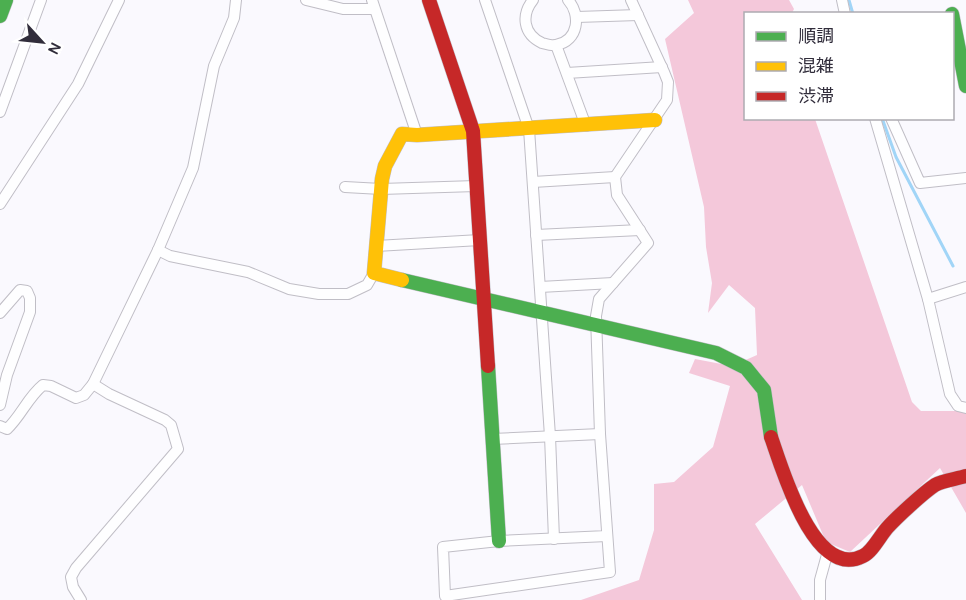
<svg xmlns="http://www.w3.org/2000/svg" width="966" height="600" font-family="Karla,'Noto Sans JP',sans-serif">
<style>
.forest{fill:#f4c8da}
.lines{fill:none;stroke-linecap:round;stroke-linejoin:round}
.stream{stroke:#a1d5f7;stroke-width:3}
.street-casing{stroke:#c0bec6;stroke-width:12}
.fast-casing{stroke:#c0bec6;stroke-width:15}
.slow-casing{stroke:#c0bec6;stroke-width:15}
.jam-casing{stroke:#c0bec6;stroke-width:15}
.street{stroke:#fefeff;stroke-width:10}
.fast{stroke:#4caf50;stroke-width:14}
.slow{stroke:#ffc107;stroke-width:14}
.jam{stroke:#c62828;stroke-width:14}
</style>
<rect width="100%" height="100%" fill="#faf9fe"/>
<!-- forest -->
<polygon class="forest" points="688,0 789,0 794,9 792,13 746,14 746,118 815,119 912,402 921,411 961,411 966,413 966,513 940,468 850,552 826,542 802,485 755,524 802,600 581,600 639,580 654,530 654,484 674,482 713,447 730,386 689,373 695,359 732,366 757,355 755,308 729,285 708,313 712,283 706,247 704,207 665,39 694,13"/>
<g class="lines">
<!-- stream -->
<g class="stream">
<polyline points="849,0 853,14"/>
<polyline points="882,118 896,157 953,266"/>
</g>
<!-- street casing -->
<g class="street-casing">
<g id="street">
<polyline points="306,0 343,9 374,9"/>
<polyline points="372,0 417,135"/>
<polyline points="485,0 529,129 550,436 554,539"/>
<path d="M533,0c-12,15 -10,34 9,43 4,1 10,3 14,2 23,-4 25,-31 12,-45"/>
<polyline points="842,0 845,14"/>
<polyline points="577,17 638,15"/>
<polyline points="556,45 586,126"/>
<polyline points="567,73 662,67"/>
<polyline points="0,112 41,0"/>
<polyline points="875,118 928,299 966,287"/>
<polyline points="891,118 920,183 966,178"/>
<polyline points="533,182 615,177"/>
<polyline points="345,187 381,189 476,186"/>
<polyline points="0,204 78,84 119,0"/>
<polyline points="536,235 640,230"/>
<polyline points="376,246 480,240"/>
<polyline points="158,250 170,256 248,272 289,289 319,294 348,294 367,285 374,273"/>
<polyline points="540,287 613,283"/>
<polyline points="928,299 950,394 958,406 966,408"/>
<polyline points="0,313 20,290 27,291 30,298 30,312 7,375 0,405"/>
<path d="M0,426l7,3c14,-13 21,-32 36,-44l8,1 25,12 8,-3 9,-11 65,-134 35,-82 21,-102 20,-48 2,-18"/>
<polyline points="492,439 600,434"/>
<polyline points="607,536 499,541 443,547 445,596 610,572 600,434 596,316 599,299 648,243 617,195 615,177 667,100 668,82 664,72 631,0"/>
<polyline points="81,600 73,587 71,577 76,568 178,449 171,425 165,420 109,394 93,384"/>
<polyline points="820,600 820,580 828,551"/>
</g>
</g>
<!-- fast casing -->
<g class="fast-casing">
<g id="fast">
<polyline points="952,14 966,86"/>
<polyline points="0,16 6,0"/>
<polyline points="402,280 716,353 746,368 764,390 771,437"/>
<polyline points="488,366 499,541"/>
</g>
</g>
<!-- slow casing -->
<g class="slow-casing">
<polyline id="slow" points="402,280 374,273 382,179 385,166 402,134 417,135 655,120"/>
</g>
<!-- jam casing -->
<g class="jam-casing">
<g id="jam">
<polyline points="429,0 473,131 488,366"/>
<path d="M771,437c11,31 43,144 92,119 9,-4 17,-20 24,-28 10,-11 36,-35 48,-43 8,-5 22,-6 31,-9"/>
</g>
</g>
<!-- street -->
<use href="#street" class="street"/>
<!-- fast -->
<use href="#fast" class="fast"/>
<!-- slow -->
<use href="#slow" class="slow"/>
<!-- jam -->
<use href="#jam" class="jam"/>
</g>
<!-- legend -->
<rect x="744" y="12" width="210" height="108" fill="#ffffff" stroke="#adabb1" stroke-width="1.5"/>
<rect x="756" y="32" width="30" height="9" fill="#4caf50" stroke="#adabb1" stroke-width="1.5"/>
<text x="798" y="42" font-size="18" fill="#312d3b">順調</text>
<rect x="756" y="62" width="30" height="9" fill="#ffc107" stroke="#adabb1" stroke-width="1.5"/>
<text x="798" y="72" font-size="18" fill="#312d3b">混雑</text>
<rect x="756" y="92" width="30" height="9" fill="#c62828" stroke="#adabb1" stroke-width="1.5"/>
<text x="798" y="102" font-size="18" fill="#312d3b">渋滞</text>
<!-- north arrow -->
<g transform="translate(42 42) rotate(117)" stroke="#ffffff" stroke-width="4.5" paint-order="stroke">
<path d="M0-4.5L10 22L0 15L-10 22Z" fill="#312d3b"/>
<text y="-9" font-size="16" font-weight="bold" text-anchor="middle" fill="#312d3b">N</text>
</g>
</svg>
